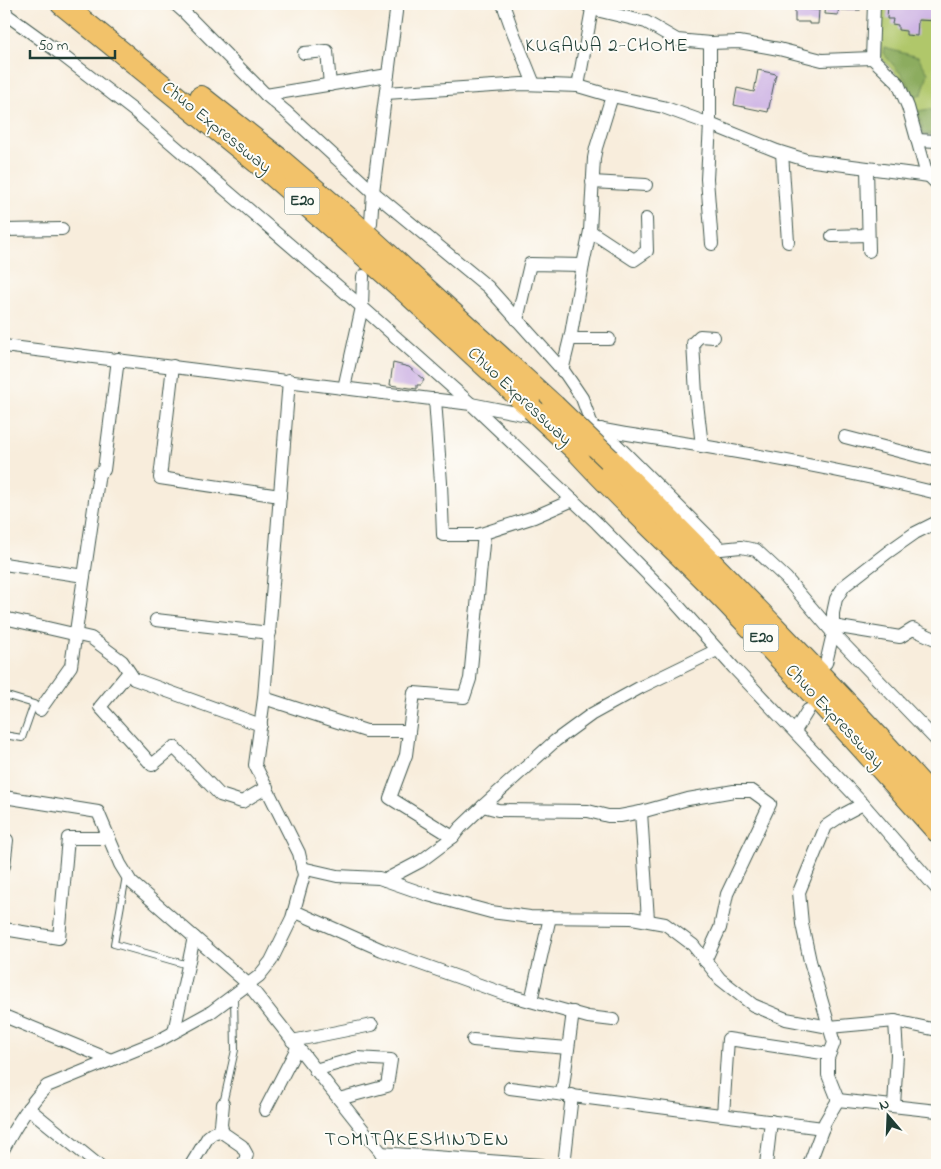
<svg xmlns="http://www.w3.org/2000/svg" width="941" height="1169" font-family="'Indie Flower',sans-serif">
<style>
.green{fill:#b0c76b;stroke:#688250}
.forest{fill:#8cac5f;stroke:#56744a}
.building{fill:#d0b7e5}
.lines{fill:none;stroke-linecap:round;stroke-linejoin:round}
.service-casing{stroke:#40574d;stroke-width:8}
.minor-casing{stroke:#40574d;stroke-width:14}
.motorway-casing{stroke:#40574d;stroke-width:24}
.service{stroke:#fff;stroke-width:6}
.minor{stroke:#fff;stroke-width:12}
.motorway{stroke:#f2c26a;stroke-width:22}
.motorway-bridge-casing{stroke:#40574d;stroke-width:24;stroke-linecap:butt}
.motorway-bridge{stroke:#f2c26a;stroke-width:22}
.labels{text-anchor:middle;dominant-baseline:central;stroke-width:4;stroke-linejoin:round;paint-order:stroke}
.shield{fill:#fdfcf7;stroke:#62766e;stroke-width:1}
.shield-label{font-size:16px;font-weight:bold;fill:#1f3d34}
.street-label{font-size:18px;fill:#1f3d34;stroke:#fdfcf7}
.neighbourhood-label{font-size:19px;letter-spacing:1px;fill:#1f3d34;stroke:#fdfcf7}
.quarter-label{font-size:20px;letter-spacing:1px;fill:#1f3d34;stroke:#fdfcf7}
</style>
<rect width="100%" height="100%" fill="#fdfcf7"/>
<filter id="ink" filterUnits="userSpaceOnUse"><feTurbulence type="fractalNoise" baseFrequency=".02" numOctaves="2"/><feDisplacementMap in="SourceGraphic" scale="10" xChannelSelector="R" yChannelSelector="G"/><feConvolveMatrix kernelMatrix="1 2 1 2 8 2 1 2 1" color-interpolation-filters="sRGB"/></filter>
<filter id="wash" filterUnits="userSpaceOnUse"><feTurbulence type="fractalNoise" baseFrequency=".0096" numOctaves="4" result="noise"/><feDisplacementMap in="SourceGraphic" scale="20" xChannelSelector="R" yChannelSelector="G"/><feGaussianBlur stdDeviation="1.12" result="paint"/><feColorMatrix in="noise" values="0 0 0 0 0 0 0 0 0 0 0 0 0 0 0 0 0 1.4 0 .05"/><feComposite in="paint" operator="in"/></filter>
<g filter="url(#wash)">
<rect width="100%" height="100%" fill="#f8eddc"/>
<!-- green -->
<polygon class="green" points="882,4 937,4 937,136 923,135 905,84 880,57"/>
<!-- forest -->
<g class="forest">
<polygon points="884,48 918,57 928,73 922,94 913,97 907,81 883,53"/>
<polygon points="930,109 937,115 937,134 924,134 918,111"/>
</g>
<g id="blocks">
<!-- building -->
<g class="building">
<polygon points="826,4 839,4 838,15 825,14"/>
<rect x="841" y="4" width="19" height="6"/>
<polygon points="888,4 937,4 937,21 918,20 917,36 906,35 906,31 898,30 898,25 892,24 893,19 887,19"/>
<polygon points="795,9 819,10 818,24 809,24 809,22 795,22"/>
<polygon points="758,70 776,74 768,112 734,105 737,88 754,92"/>
<polygon points="393,363 409,367 424,380 421,385 417,385 417,389 390,385"/>
</g>
</g>
</g>
<g filter="url(#ink)">
<use href="#blocks" fill-opacity="0" stroke="#40574d" stroke-width="1"/>
<g class="lines">
<!-- service casing -->
<g class="service-casing">
<g id="service">
<polyline points="4,695 34,704 22,738 4,735"/>
<polyline points="126,876 114,944 188,965"/>
<polyline points="223,1104 235,1050 234,995"/>
</g>
</g>
<!-- minor casing -->
<g class="minor-casing">
<g id="minor">
<polyline points="4,4 7,15 54,49 133,110 362,307 471,404 597,523 673,600 734,668 863,804 937,889"/>
<polyline points="175,4 184,12 266,95 285,111 373,192 488,287 565,373 582,398 593,428"/>
<polyline points="503,4 513,32 534,84"/>
<polyline points="586,4 592,9 646,22 677,40 710,43 739,42 779,49 822,60 872,58"/>
<polyline points="874,4 872,58 898,83 908,107 925,168 929,176 937,184"/>
<polyline points="710,43 710,124 707,179 712,244"/>
<polyline points="304,53 327,51 330,85"/>
<polyline points="578,86 592,9"/>
<polyline points="386,93 522,84 578,86 612,96 663,107 710,124 777,151 806,160 929,176"/>
<polyline points="266,95 388,75"/>
<polyline points="917,140 937,141"/>
<polyline points="782,153 788,242"/>
<polyline points="867,168 869,251"/>
<polyline points="592,182 646,185"/>
<polyline points="371,223 373,192 397,4"/>
<polyline points="4,230 62,229"/>
<polyline points="590,231 634,260 647,251 646,219"/>
<polyline points="832,236 868,235"/>
<polyline points="517,320 530,264 583,265"/>
<polyline points="570,339 609,339"/>
<polyline points="4,346 471,404 537,417"/>
<polyline points="173,366 160,478 280,496"/>
<polyline points="562,371 571,334 583,265 590,231 594,158 596,148 612,96"/>
<polyline points="344,388 362,307 363,276"/>
<polyline points="435,399 441,483 443,535 478,535 534,517 573,500"/>
<path d="M579,425c41,9 82,14 123,21 79,13 158,28 235,47"/>
<polyline points="601,429 721,549 741,547 756,550 786,578 833,633 937,741"/>
<polyline points="845,437 937,461"/>
<polyline points="702,446 696,394 693,343 700,336 714,337"/>
<polyline points="4,564 84,576"/>
<polyline points="4,618 91,638 122,661 134,679 261,725"/>
<polyline points="156,620 270,633"/>
<polyline points="833,626 900,637 913,629 937,640"/>
<polyline points="826,663 833,633 833,613 836,599 844,586 888,552 915,533 937,522"/>
<polyline points="129,672 100,707 152,765 174,747 220,795 242,802 267,787"/>
<polyline points="264,698 366,731 409,731"/>
<polyline points="40,710 71,666 99,473 104,470 118,359"/>
<polyline points="795,731 808,710"/>
<polyline points="4,797 98,812 120,864 131,882 248,984 391,1165"/>
<polyline points="483,806 498,810 588,811 608,816 620,816 641,812"/>
<polyline points="453,837 390,798 406,755 414,693 464,697 470,679 484,534"/>
<polyline points="4,840 7,840 4,866"/>
<polyline points="302,868 337,876 379,878 428,895 491,912 530,917 632,918 665,924 693,945 720,979 753,1005 786,1019 829,1027 895,1021 937,1030"/>
<polyline points="385,880 421,861 453,837 460,828 483,806 555,741 592,714 641,687 717,650"/>
<polyline points="294,911 382,950 505,994 588,1017 613,1020"/>
<polyline points="648,920 641,812 688,799 734,791 752,791 770,804 727,894 720,928 705,961"/>
<polyline points="4,929 59,938 68,838 109,838"/>
<polyline points="531,1001 550,917"/>
<polyline points="4,1016 111,1060"/>
<polyline points="174,1032 194,937"/>
<polyline points="473,1040 568,1048"/>
<polyline points="292,1041 372,1025"/>
<polyline points="315,1070 357,1058 391,1060 387,1086 339,1099"/>
<polyline points="510,1088 823,1128"/>
<polyline points="562,1094 573,1012"/>
<polyline points="838,1100 937,1111"/>
<polyline points="223,1104 221,1125 223,1133 242,1146 247,1155 243,1165"/>
<polyline points="894,1106 897,1055 895,1021"/>
<polyline points="28,1108 98,1165"/>
<polyline points="265,1110 297,1048"/>
<polyline points="723,1115 728,1039 829,1054"/>
<path d="M4,1148c12,-23 25,-44 43,-62l113,-46 51,-28 48,-36 12,-15 21,-43 12,-43 -5,-22 -44,-88 9,-67 25,-318"/>
<polyline points="381,1153 541,1165"/>
<polyline points="191,1165 208,1137 213,1133 222,1130"/>
<polyline points="564,1165 572,1095"/>
<polyline points="766,1165 771,1121"/>
<polyline points="809,1165 825,1122 838,1100 828,1075 828,1058 834,1043 810,961 802,924 799,892 826,826 844,814 863,804"/>
</g>
</g>
<!-- motorway casing -->
<g class="motorway-casing">
<g id="motorway">
<polyline points="62,4 268,171 404,290 532,409"/>
<polyline points="201,97 278,158 348,218 554,406"/>
<path d="M578,452c50,55 106,105 157,159 69,72 136,146 202,220"/>
<path d="M609,459c111,112 223,225 328,343"/>
</g>
</g>
<!-- service -->
<use href="#service" class="service"/>
<!-- minor -->
<use href="#minor" class="minor"/>
<!-- motorway -->
<use href="#motorway" class="motorway"/>
<!-- motorway-bridge casing -->
<g class="motorway-bridge-casing">
<g id="motorway-bridge">
<polyline points="554,406 609,459"/>
<polyline points="532,409 578,452"/>
</g>
</g>
<!-- motorway-bridge -->
<use href="#motorway-bridge" class="motorway-bridge"/>
</g>
</g>
<g class="labels">
<!-- shield labels -->
<g class="shield">
<rect x="284.5" y="187.5" width="35" height="27" rx="4"/>
<rect x="743.5" y="624.5" width="35" height="27" rx="4"/>
</g>
<g class="shield-label">
<text x="302" y="201">E20</text>
<text x="761" y="638">E20</text>
</g>
<!-- street labels -->
<g class="street-label">
<text transform="translate(216 128) rotate(39)">Chuo Expressway</text>
<text transform="translate(519 397) rotate(43)">Chuo Expressway</text>
<text transform="translate(834 717) rotate(47)">Chuo Expressway</text>
</g>
<!-- neighbourhood labels -->
<g class="neighbourhood-label">
<text x="607" y="46">KUGAWA 2-CHOME</text>
</g>
<!-- quarter labels -->
<g class="quarter-label">
<text x="417" y="1140">TOMITAKESHINDEN</text>
</g>
</g>
<!-- margin -->
<rect width="941" height="1169" fill="none" stroke="#fdfcf7" stroke-width="20"/>
<!-- north arrow -->
<g transform="translate(888 1116) rotate(341)" stroke="#fdfcf7" stroke-width="4" paint-order="stroke">
<path d="M0-4L9 19L0 12L-9 19Z" fill="#1f3d34"/>
<text y="-8" font-size="14" font-weight="bold" text-anchor="middle" fill="#1f3d34">N</text>
</g>
<!-- scale -->
<path d="M30 50v8h85v-8" fill="none" stroke="#1f3d34" stroke-width="2.5"/>
<text x="38" y="50" font-size="15" fill="#1f3d34" stroke="#fdfcf7" stroke-width="4" paint-order="stroke">50 m</text>
</svg>
